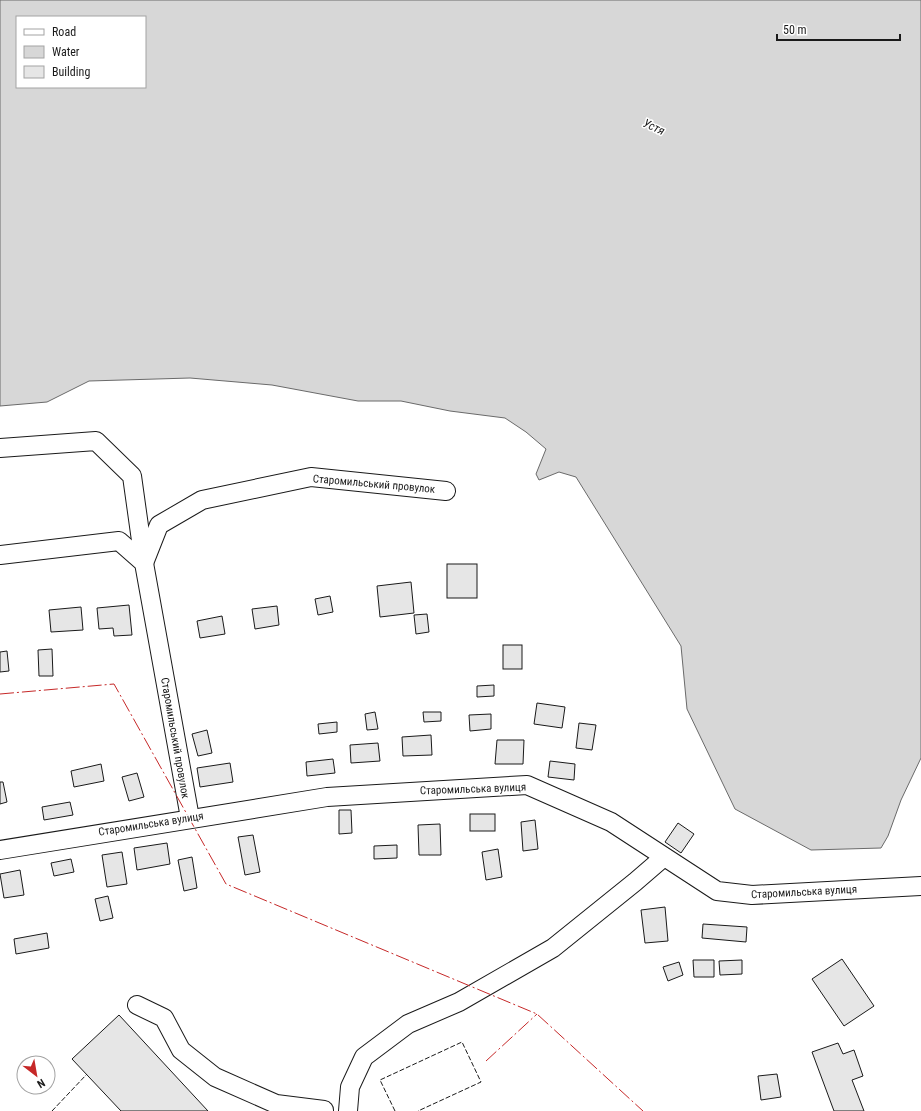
<svg xmlns="http://www.w3.org/2000/svg" width="921" height="1111" font-family="'Roboto Condensed',sans-serif">
<style>
.water{fill:#d7d7d7;stroke:#6a6a6a;fill-rule:evenodd}
.building{fill:#e6e6e6;stroke:#1a1a1a}
.lines{fill:none;stroke-linecap:round;stroke-linejoin:round}
.minor-casing{stroke:#1a1a1a;stroke-width:20}
.minor{stroke:#fff;stroke-width:18}
.fence{stroke:#1a1a1a;stroke-width:1;stroke-dasharray:5 2;stroke-linecap:butt}
.power{stroke:#c62828;stroke-width:1;stroke-dasharray:14 3 2 3;stroke-linecap:butt}
.labels{text-anchor:middle;dominant-baseline:central;stroke-width:3;stroke-linejoin:round;paint-order:stroke}
.street-label{font-size:11px;fill:#1a1a1a;stroke:#fff}
.water-label{font-size:12px;font-style:italic;fill:#1a1a1a;stroke:#fff}
</style>
<rect width="100%" height="100%" fill="#fff"/>
<!-- water -->
<path class="water" d="M0,0h921v758l-20,42 -13,36 -7,12 -70,2 -76,-41 -48,-100 -6,-63 -105,-169 -17,-5 -20,8 -3,-6 10,-25 -20,-17 -21,-14 -55,-7 -49,-10h-43l-86,-16 -82,-7 -101,3 -42,21 -47,4zM17,17h128v70h-128z"/>
<!-- building -->
<g class="building">
<rect x="447" y="564" width="30" height="34"/>
<polygon points="411,582 414,613 380,617 377,586"/>
<polygon points="330,596 333,612 318,615 315,599"/>
<polygon points="129,605 132,635 114,636 113,628 99,629 97,608"/>
<polygon points="277,606 279,625 255,629 252,609"/>
<polygon points="81,607 83,630 51,632 49,610"/>
<polygon points="427,614 429,632 416,634 414,615"/>
<polygon points="222,616 225,634 200,638 197,621"/>
<rect x="503" y="645" width="19" height="24"/>
<polygon points="52,649 53,676 39,676 38,650"/>
<polygon points="7,651 9,671 0,672 0,652"/>
<polygon points="494,685 494,696 477,697 477,686"/>
<polygon points="537,703 565,707 562,728 534,724"/>
<polygon points="375,712 378,729 367,730 365,714"/>
<polygon points="423,712 441,712 441,721 424,722"/>
<polygon points="491,714 491,729 470,731 469,715"/>
<polygon points="337,722 337,732 319,734 318,724"/>
<polygon points="579,723 596,725 592,750 576,748"/>
<polygon points="207,730 212,753 198,756 192,734"/>
<polygon points="431,735 432,755 403,756 402,737"/>
<polygon points="497,740 524,740 523,764 495,764"/>
<polygon points="378,743 380,761 351,763 350,745"/>
<polygon points="333,759 335,773 307,776 306,762"/>
<polygon points="550,761 575,764 574,780 548,777"/>
<polygon points="230,763 233,782 200,787 197,768"/>
<polygon points="101,764 104,781 74,787 71,771"/>
<polygon points="137,773 144,797 129,801 122,777"/>
<polygon points="0,782 3,782 7,802 0,804"/>
<polygon points="70,802 73,815 44,820 42,807"/>
<polygon points="339,810 351,810 352,833 339,834"/>
<rect x="470" y="814" width="25" height="17"/>
<polygon points="535,820 538,849 523,851 521,822"/>
<polygon points="678,823 694,834 681,853 665,842"/>
<polygon points="440,824 441,855 419,855 418,825"/>
<polygon points="253,835 260,872 245,875 238,837"/>
<polygon points="167,843 170,864 137,870 134,848"/>
<polygon points="397,845 397,858 374,859 374,846"/>
<polygon points="498,849 502,877 486,880 482,852"/>
<polygon points="122,852 127,884 107,887 102,855"/>
<polygon points="192,857 197,888 184,891 178,860"/>
<polygon points="71,859 74,872 54,876 51,863"/>
<polygon points="20,870 24,895 4,898 0,874"/>
<polygon points="108,896 113,918 100,921 95,899"/>
<polygon points="665,907 668,941 645,943 641,910"/>
<polygon points="703,924 747,927 746,942 702,938"/>
<polygon points="47,933 49,948 16,954 14,939"/>
<polygon points="842,959 874,1006 844,1026 812,979"/>
<polygon points="693,960 714,960 714,977 694,977"/>
<polygon points="742,960 742,974 720,975 719,961"/>
<polygon points="679,962 683,975 668,981 663,967"/>
<polygon points="119,1015 208,1111 121,1111 72,1059"/>
<polygon points="838,1043 843,1054 854,1050 863,1076 852,1080 864,1111 834,1111 812,1052"/>
<polygon points="777,1074 781,1097 761,1100 758,1076"/>
</g>
<g class="lines">
<!-- minor casing -->
<g class="minor-casing">
<g id="minor">
<polyline points="0,448 96,441 132,476 144,562"/>
<polyline points="0,555 119,541 144,563 190,818"/>
<polyline points="144,563 159,525 202,500 311,477 446,491"/>
<polyline points="0,850 327,797 527,785 611,822 717,891 752,895 921,886"/>
<polyline points="137,1005 164,1018 181,1050 215,1077 276,1104 324,1110"/>
<polyline points="348,1111 350,1087 364,1057 408,1024 459,1002 553,948 635,882 664,857"/>
</g>
</g>
<!-- minor -->
<use href="#minor" class="minor"/>
<!-- fence -->
<g class="fence">
<polyline points="52,1111 87,1074"/>
<polyline points="395,1111 380,1080 462,1042 481,1082 418,1111"/>
</g>
<!-- power -->
<g class="power">
<polyline points="0,694 114,684 226,884 537,1014 643,1111"/>
<polyline points="486,1061 537,1014"/>
</g>
</g>
<g class="labels">
<!-- street labels -->
<g class="street-label">
<text transform="translate(374 484) rotate(5)">Старомильський провулок</text>
<text transform="translate(175 738) rotate(80)">Старомильський провулок</text>
<text transform="translate(473 789) rotate(-2)">Старомильська вулиця</text>
<text transform="translate(151 824) rotate(-9)">Старомильська вулиця</text>
<text transform="translate(804 892) rotate(-3)">Старомильська вулиця</text>
</g>
<!-- water labels -->
<g class="water-label">
<text transform="translate(654 127) rotate(25)">Устя</text>
</g>
</g>
<!-- legend -->
<rect x="16" y="16" width="130" height="72" fill="#ffffff" stroke="#a3a3a3"/>
<rect x="24" y="29" width="20" height="6" fill="#ffffff" stroke="#a3a3a3"/>
<text x="52" y="36" font-size="12" fill="#1a1a1a">Road</text>
<rect x="24" y="46" width="20" height="12" fill="#d7d7d7" stroke="#a3a3a3"/>
<text x="52" y="56" font-size="12" fill="#1a1a1a">Water</text>
<rect x="24" y="66" width="20" height="12" fill="#e6e6e6" stroke="#a3a3a3"/>
<text x="52" y="76" font-size="12" fill="#1a1a1a">Building</text>
<!-- north arrow -->
<g transform="translate(36 1075) rotate(149)"><circle r="19" fill="#ffffff" stroke="#a3a3a3"/>
<path d="M0-3L7 15L0 10L-7 15Z" fill="#c62828"/>
<text y="-6" font-size="11" font-weight="bold" text-anchor="middle" fill="#1a1a1a">N</text>
</g>
<!-- scale -->
<path d="M777 34v6h123v-6" fill="none" stroke="#1a1a1a" stroke-width="2"/>
<text x="783" y="34" font-size="12" fill="#1a1a1a" stroke="#ffffff" stroke-width="3" paint-order="stroke">50 m</text>
</svg>
